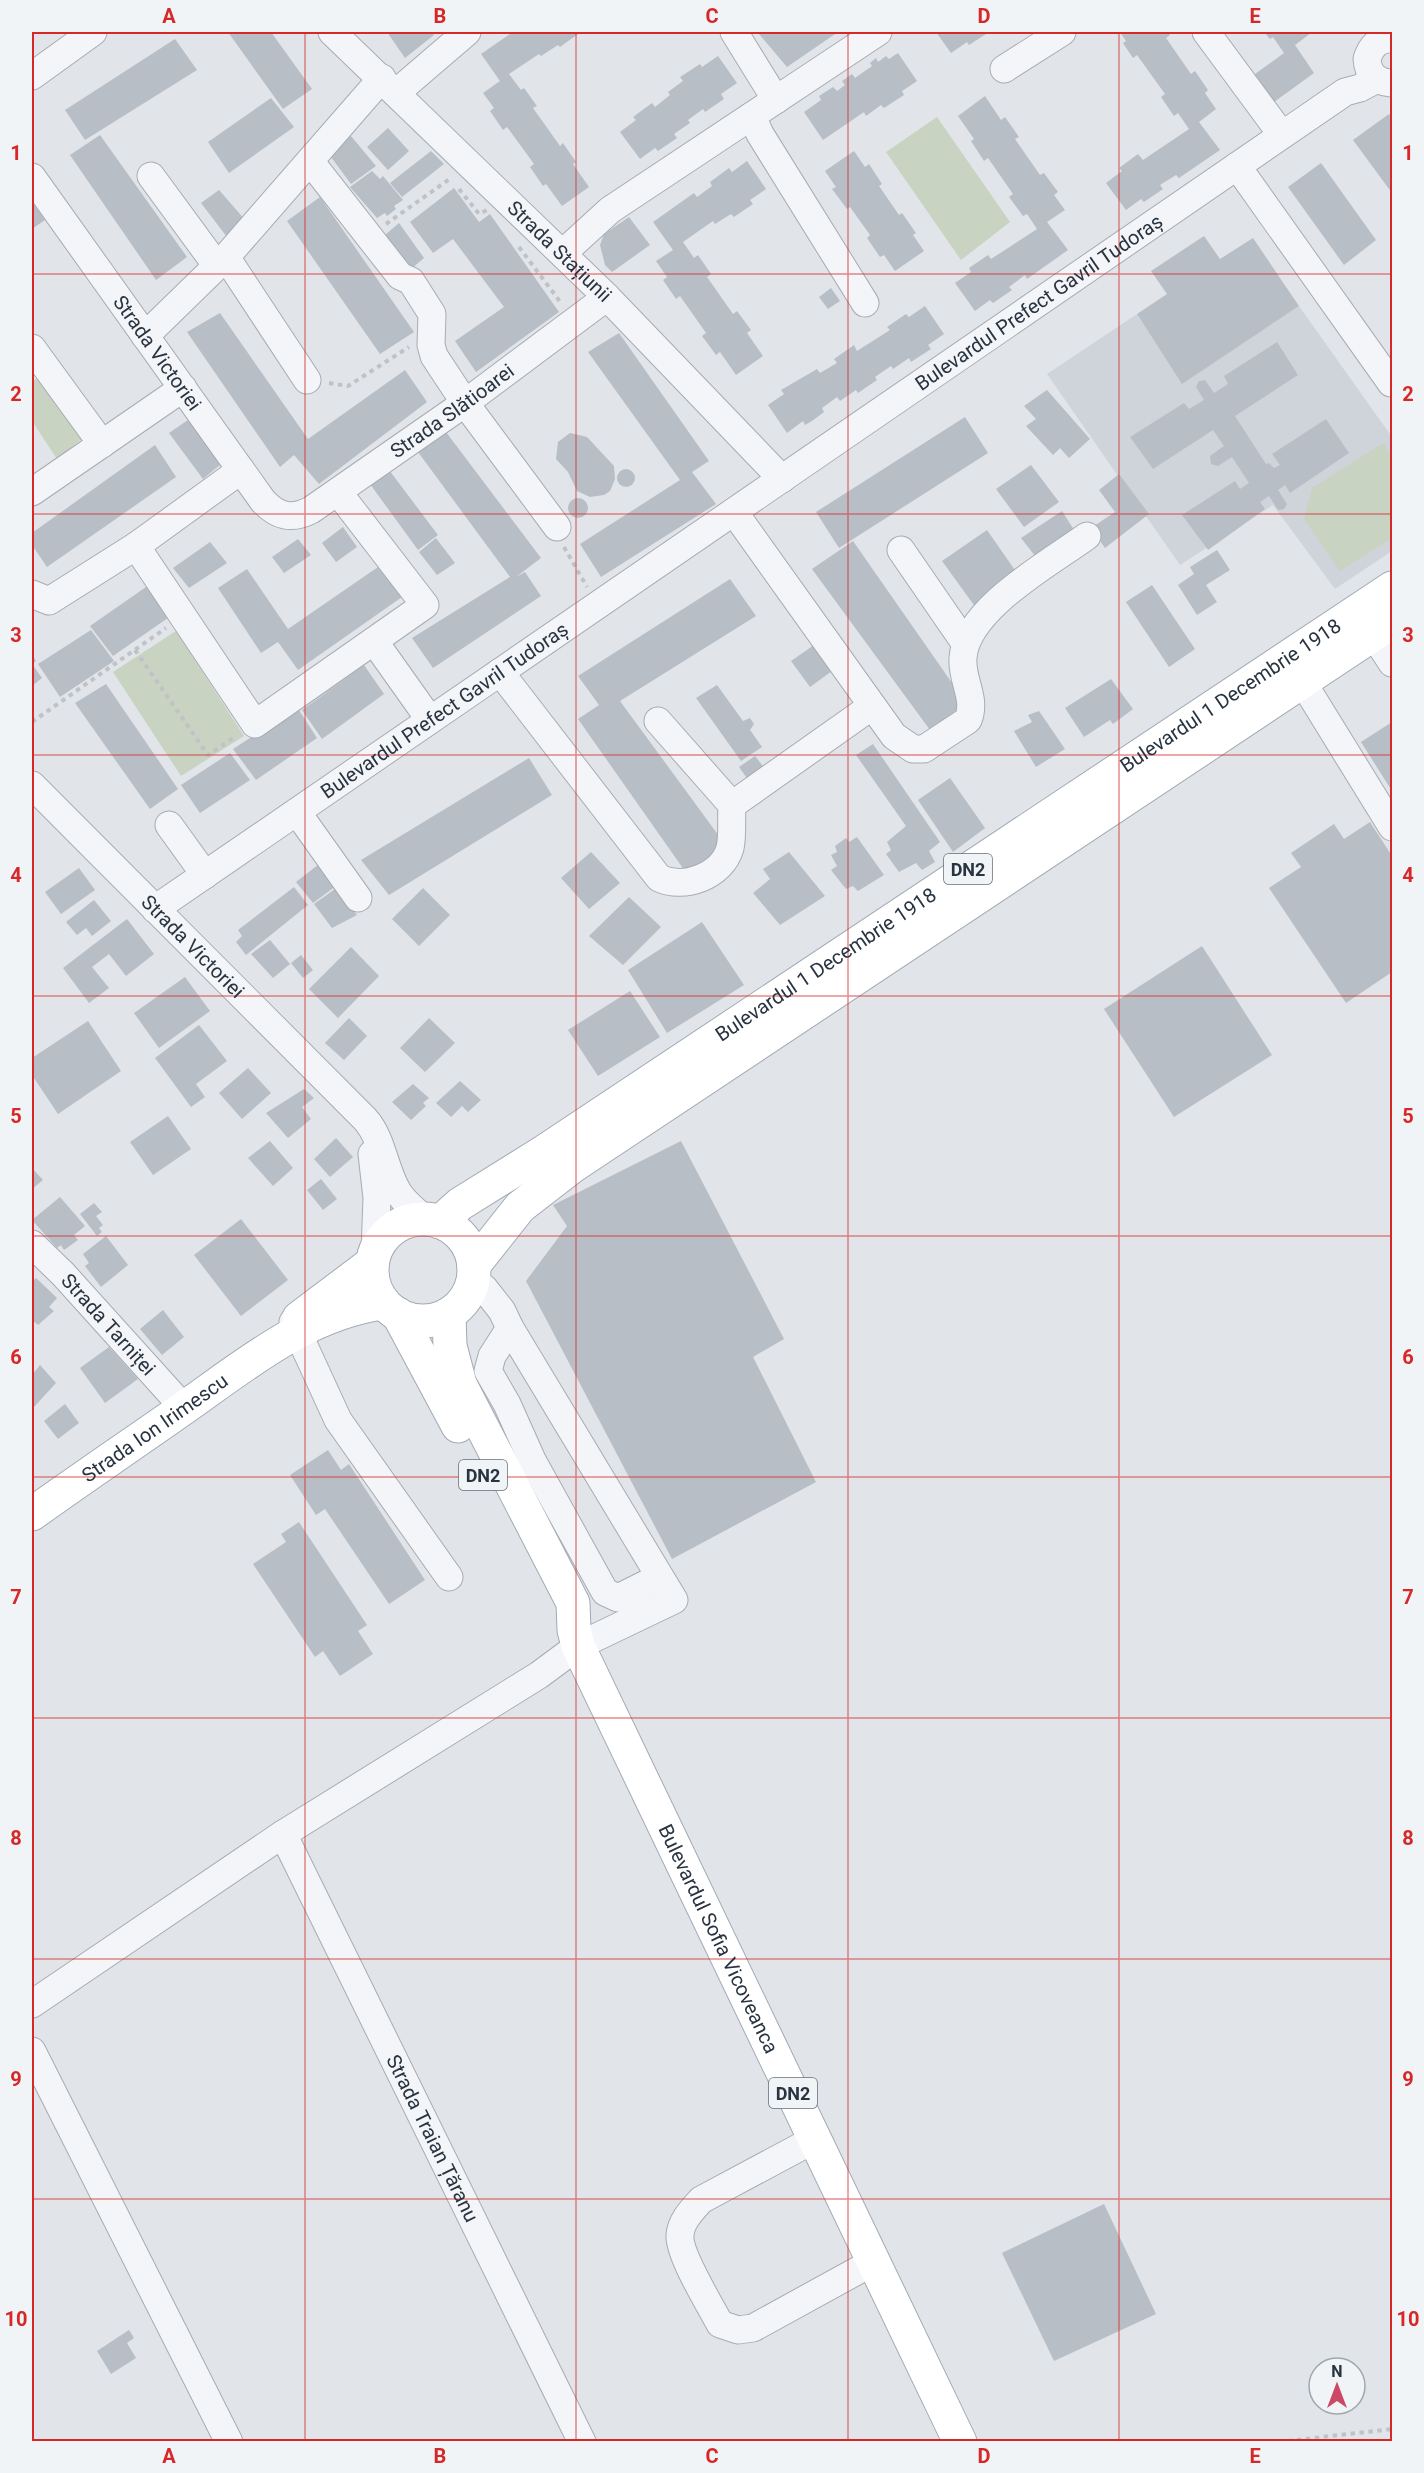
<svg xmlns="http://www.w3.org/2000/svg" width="1424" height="2473" font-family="Roboto,sans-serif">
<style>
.built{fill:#cfd4db}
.green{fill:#c8d3c2}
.building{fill:#b8bec6}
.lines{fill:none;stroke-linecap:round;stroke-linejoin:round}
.minor-casing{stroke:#a6acb3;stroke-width:29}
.major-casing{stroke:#a0aab5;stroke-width:35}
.path{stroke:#bfc3c8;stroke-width:4;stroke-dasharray:4.5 4.5;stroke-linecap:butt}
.minor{stroke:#f4f5f8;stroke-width:27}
.major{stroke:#fff;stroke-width:33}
.grid{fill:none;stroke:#d62828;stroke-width:1.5;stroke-opacity:0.55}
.labels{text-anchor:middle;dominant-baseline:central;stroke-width:5;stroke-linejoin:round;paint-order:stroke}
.shield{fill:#f0f4f7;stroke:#656e78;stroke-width:1.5}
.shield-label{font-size:18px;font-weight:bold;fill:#293441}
.street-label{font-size:20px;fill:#293441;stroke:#f0f4f7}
.neatline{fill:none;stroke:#d62828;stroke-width:2}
.grid-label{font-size:20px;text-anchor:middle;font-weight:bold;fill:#d62828}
</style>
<rect width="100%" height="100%" fill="#e1e5e9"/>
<!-- built -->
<polygon class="built" points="1299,306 1392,437 1392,551 1335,589 1273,505 1180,565 1047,374 1137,314 1182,383"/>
<!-- green -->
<g class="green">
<polygon points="937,117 1010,222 961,260 886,152"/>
<polygon points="42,375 85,436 57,459 32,421 32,382"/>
<polygon points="1383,443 1392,457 1392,538 1340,571 1304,519 1312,488"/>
<polygon points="176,631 244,736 181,776 113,672"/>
</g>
<!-- building -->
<g class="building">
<polygon points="228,32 271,32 312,89 283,109"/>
<polygon points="387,32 431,32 434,35 405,58"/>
<polygon points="513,32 576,32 578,34 560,47 558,45 541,56 539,54 509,74 521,90 524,88 537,106 533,108 560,146 563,143 576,162 573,164 589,187 562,206 546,184 543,186 530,167 534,164 507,127 503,130 490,111 494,108 483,93 500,81 481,54"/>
<polygon points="762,32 838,32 787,67 759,34"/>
<polygon points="936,32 989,32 969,45 967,42 951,53"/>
<polygon points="1120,32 1167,32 1170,35 1166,38 1191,74 1195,71 1208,90 1205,93 1216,109 1199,122 1220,150 1179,178 1176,175 1160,185 1163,189 1144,202 1141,199 1126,210 1106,183 1122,171 1119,168 1138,154 1143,160 1189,129 1178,113 1174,116 1161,97 1165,94 1137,55 1133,58 1123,43 1126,41"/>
<polygon points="1264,32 1311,33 1295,45 1314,73 1274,102 1255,74 1284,53 1273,37 1270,39"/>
<polygon points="175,39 197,70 85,140 65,110"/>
<polygon points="898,53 917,81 902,91 904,95 884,108 881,105 866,116 864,112 823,140 804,112 821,100 819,96 833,87 837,91 845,85 842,81 852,74 855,78 872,66 870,63 876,58 878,62 886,56 889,59"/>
<polygon points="718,56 737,83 721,94 724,99 705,112 703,109 688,120 690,123 674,134 677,138 658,151 655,148 640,159 620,132 636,120 633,117 652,103 655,107 670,95 668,92 683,81 680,77 700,64 702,67"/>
<polygon points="985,96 1001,120 1005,117 1019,137 1015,139 1040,175 1044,173 1058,192 1054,195 1065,210 1047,222 1068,250 1027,279 1025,275 1009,287 1012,290 993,303 990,300 975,311 955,283 971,272 969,268 988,255 991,259 1037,229 1027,214 1023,216 1009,197 1013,194 988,158 984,161 971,141 974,139 958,116"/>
<polygon points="271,98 294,127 229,173 208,142"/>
<polygon points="1389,114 1392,119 1392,193 1353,140"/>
<polygon points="388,128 409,151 388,170 367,147"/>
<polygon points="100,135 187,257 156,280 70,155"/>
<polygon points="351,136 376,166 351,184 328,153"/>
<polygon points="431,151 444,164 402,197 390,183"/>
<polygon points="854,151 865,167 869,164 882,184 879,186 899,215 902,213 916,233 913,235 924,251 895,271 884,255 880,257 867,238 870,235 850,207 847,209 832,189 836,187 825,171"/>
<polygon points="747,161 766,189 750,200 753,204 734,217 731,214 715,224 713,221 683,242 694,258 698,255 711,274 707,277 733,314 737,311 751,330 747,333 763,356 736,375 720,352 716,355 702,336 706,333 680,296 676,299 663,280 667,277 656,261 673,250 653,222 694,193 697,197 712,186 710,182 729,168 732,172"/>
<polygon points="1321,163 1376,240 1344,265 1288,187"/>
<polygon points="372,171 380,179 383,176 403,200 394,206 396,209 387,216 385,213 377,218 350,187"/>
<polygon points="454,188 479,222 490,214 559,312 476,372 455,341 504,307 453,239 433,253 410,222"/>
<polygon points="219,190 246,221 227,237 201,203"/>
<polygon points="320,197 414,332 380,354 287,221"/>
<polygon points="32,202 45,220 32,229"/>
<polygon points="629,217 650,245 612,272 605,265 600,245 604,234"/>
<polygon points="399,223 424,258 411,269 385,235"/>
<polygon points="1204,236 1220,259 1253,238 1299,306 1182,384 1137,314 1167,294 1151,271"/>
<polygon points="831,288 840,301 828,309 819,297"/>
<polygon points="925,306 944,334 928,345 931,349 911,362 909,358 893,369 891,366 875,377 877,380 858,393 856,390 840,401 837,397 822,408 824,412 812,421 805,425 803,421 787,433 768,405 784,394 781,390 817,369 820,373 837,363 834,359 854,345 857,351 890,330 887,327 906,314 909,317"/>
<polygon points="220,313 308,439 405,370 427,402 319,484 294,455 280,467 187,332"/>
<polygon points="619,333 709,461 692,472 716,504 601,577 580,544 680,480 588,352"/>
<polygon points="1277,342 1298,375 1235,416 1266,464 1269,463 1274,468 1280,465 1272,454 1326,419 1349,453 1290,493 1285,485 1278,490 1287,504 1284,509 1278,510 1269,496 1260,502 1265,509 1208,550 1182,515 1235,481 1240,489 1249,483 1232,457 1218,466 1211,464 1210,456 1224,446 1213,430 1153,469 1130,437 1184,403 1189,409 1204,400 1196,387 1199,381 1205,380 1214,393 1228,384 1224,376"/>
<polygon points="1047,390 1090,439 1069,458 1060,448 1053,455 1026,426 1036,419 1024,406"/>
<polygon points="965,417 988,453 839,548 816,512"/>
<polygon points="188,420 221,464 203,479 169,433"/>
<polygon points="446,432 541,558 516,577 525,572 541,596 433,668 412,638 510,577 418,452"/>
<polygon points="570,433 587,437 614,466 615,479 610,491 604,495 590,497 577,491 568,472 556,459 558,442"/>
<polygon points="155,445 176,477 47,567 32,545 32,533"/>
<polygon points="1031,465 1059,502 1024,527 996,489"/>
<circle cx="626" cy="478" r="9"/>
<polygon points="389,470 438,535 418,550 370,484"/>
<polygon points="1119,474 1149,514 1105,548 1091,528 1115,512 1099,490"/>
<circle cx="578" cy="508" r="10"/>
<polygon points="1062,511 1076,533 1039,561 1021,538"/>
<polygon points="343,527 357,547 336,562 322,543"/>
<polygon points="987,530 1019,576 976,608 942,561"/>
<polygon points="436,538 455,563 437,575 419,552"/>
<polygon points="298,539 311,555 284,573 272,557"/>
<polygon points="853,541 966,703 930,730 812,569"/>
<polygon points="210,542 227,563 189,588 173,568"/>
<polygon points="1217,550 1230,570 1206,585 1217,602 1197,615 1178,585 1194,574 1190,567"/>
<polygon points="378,567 402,597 298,670 278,642 261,653 218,588 247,569 288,629"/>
<polygon points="730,579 756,616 620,701 727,847 687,874 578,719 599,705 578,676"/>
<polygon points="156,580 178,611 113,656 90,626"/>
<polygon points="1152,585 1195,649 1169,667 1126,602"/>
<polygon points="91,630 114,661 60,697 38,664"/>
<polygon points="814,645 832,671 810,687 791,661"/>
<polygon points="32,655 36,661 32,664 42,678 32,686"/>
<polygon points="364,665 384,694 322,739 302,710"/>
<polygon points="1111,679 1133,709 1113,724 1110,720 1084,737 1065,708"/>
<polygon points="106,684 178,789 150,809 75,703"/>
<polygon points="717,685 743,721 750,718 754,724 750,730 762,747 741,761 696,698"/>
<polygon points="297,707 317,738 256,780 233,749"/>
<polygon points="1039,711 1065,749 1036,767 1014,731 1032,722 1028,715"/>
<polygon points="1392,722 1392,791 1361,742"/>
<polygon points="873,744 940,842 929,851 935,862 922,870 916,863 899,872 886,854 891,850 887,842 906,826 856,755"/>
<polygon points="230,753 250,780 200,813 181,785"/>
<polygon points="755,756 766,770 749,781 739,767"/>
<polygon points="529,758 552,795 389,895 361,860"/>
<polygon points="950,778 985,828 953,852 918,800"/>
<polygon points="1370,822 1392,856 1392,972 1346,1003 1269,888 1301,867 1291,853 1334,824 1344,839"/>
<polygon points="857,837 884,875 858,891 853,886 846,889 831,870 837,866 831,855 837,852 835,846 846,838 849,842"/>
<polygon points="591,852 620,883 589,909 561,878"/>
<polygon points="789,852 825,896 780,925 753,893 770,879 763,869"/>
<polygon points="323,861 340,883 313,903 296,882"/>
<polygon points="79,868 95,890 61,914 45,892"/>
<polygon points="294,887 308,905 246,955 236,942 242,936 238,930"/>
<polygon points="423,888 450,915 419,946 392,919"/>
<polygon points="335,889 357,915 332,928 314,904"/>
<polygon points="629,897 661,927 623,965 589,936"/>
<polygon points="94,900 111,921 92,936 86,928 77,935 66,922"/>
<polygon points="127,919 154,954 126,976 109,954 92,967 109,988 89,1003 63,968"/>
<polygon points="702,922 744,985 667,1033 628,970"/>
<polygon points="270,940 290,964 273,978 251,954"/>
<polygon points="1202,946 1272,1055 1174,1117 1104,1009"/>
<polygon points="351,947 379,976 338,1018 309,989"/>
<polygon points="301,955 313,970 303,978 291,963"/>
<polygon points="185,977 210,1011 159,1048 134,1013"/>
<polygon points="630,991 660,1037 598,1076 568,1030"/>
<polygon points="349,1018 367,1036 344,1060 325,1043"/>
<polygon points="429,1018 455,1043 425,1072 400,1048"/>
<polygon points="88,1021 121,1071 58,1114 32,1075 32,1058"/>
<polygon points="199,1025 227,1061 196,1084 205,1097 191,1107 155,1058"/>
<polygon points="248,1068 271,1093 242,1119 219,1093"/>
<polygon points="460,1081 481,1100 468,1112 462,1106 451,1117 436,1103"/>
<polygon points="413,1084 429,1098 423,1103 426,1106 411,1120 392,1102"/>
<polygon points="304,1089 314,1098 302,1107 311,1119 288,1138 266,1113"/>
<polygon points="168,1116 191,1149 153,1175 130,1142"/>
<polygon points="336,1138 353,1157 330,1177 314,1159"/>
<polygon points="270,1141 293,1168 273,1186 248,1158"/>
<polygon points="681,1141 784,1339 753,1357 816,1482 672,1559 526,1281 567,1226 553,1205"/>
<polygon points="32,1168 43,1180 32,1189"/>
<polygon points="321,1179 337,1199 323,1210 307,1190"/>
<polygon points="60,1197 85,1226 74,1235 78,1240 64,1250 61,1245 57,1248 32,1220"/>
<polygon points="94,1203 102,1212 96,1216 103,1225 99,1228 102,1232 97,1236 80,1214"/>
<polygon points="241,1219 288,1280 241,1316 194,1255"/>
<polygon points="106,1236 128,1265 101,1287 85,1266 89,1263 83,1254"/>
<polygon points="36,1278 57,1298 49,1307 54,1311 38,1325 32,1320 32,1282"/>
<polygon points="163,1310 184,1337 162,1355 140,1329"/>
<polygon points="109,1347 138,1379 105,1403 80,1368"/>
<polygon points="40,1365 56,1383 34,1407 32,1404 32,1375"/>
<polygon points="65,1404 79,1423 58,1439 44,1421"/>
<polygon points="328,1450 341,1470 349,1464 425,1580 389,1604 325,1509 316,1515 290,1475"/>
<polygon points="299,1522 367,1625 358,1631 373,1654 340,1676 323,1651 315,1657 253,1564 286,1542 281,1534"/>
<polygon points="1104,2204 1156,2314 1054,2361 1002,2253"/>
<polygon points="129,2330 134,2338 127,2343 136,2358 111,2374 97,2351"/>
</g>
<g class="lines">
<!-- minor casing -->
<g class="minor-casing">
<g id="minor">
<path id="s1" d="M332,32l275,265 175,182"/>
<polyline points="734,32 776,100"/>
<polyline points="1206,32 1282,135"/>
<polyline points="1004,69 1062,32"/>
<polyline points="32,76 93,32"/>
<path d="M1391,83c-15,-1 -23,-9 -24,-24 4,-13 12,-21 25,-20"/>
<polyline points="397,92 467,32"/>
<polyline points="752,116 760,134 865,303"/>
<polyline points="310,161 400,276 411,281 432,314 431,345 434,356 465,403 557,527"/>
<polyline points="1237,166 1391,383"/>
<polyline points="151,176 217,266"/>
<path id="s2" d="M32,177l231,324c15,16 29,19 48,9l154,-107 142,-106"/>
<polyline points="563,253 610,210 878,32"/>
<polyline points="226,257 307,380"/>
<polyline points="145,336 226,257 382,78"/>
<polyline points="32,348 102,444"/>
<polyline points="32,492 183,388"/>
<path d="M734,512l160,224 19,13h11l44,-29c9,-22 -7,-40 -5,-62 3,-49 87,-95 124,-122"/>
<polyline points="136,546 255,724 425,605 338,492"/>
<polyline points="901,550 965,643"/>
<polyline points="32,594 49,601 136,546 241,470"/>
<polyline points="1373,634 1392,663"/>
<polyline points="374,641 430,720"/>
<path d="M500,672l159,206c25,12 63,-2 71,-30 3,-13 1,-30 2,-43l-74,-84"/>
<polyline points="1302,681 1392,827"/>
<path id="s3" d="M32,785l333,334c18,20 19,50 33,73 7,11 17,19 27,27"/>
<polyline points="732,805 872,706"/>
<polyline points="297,812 358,898"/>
<polyline points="169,825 205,875"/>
<path id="s4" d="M155,909l1190,-817 15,-4 17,-9"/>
<polyline points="372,1154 377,1198 375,1250"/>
<path id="s5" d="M32,1244l31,30 121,134"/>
<polyline points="467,1294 484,1288 502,1311 510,1328 492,1356 488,1371 507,1404 532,1460 605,1592 618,1598 658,1578"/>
<polyline points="293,1322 338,1420 449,1577"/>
<path id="s6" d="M283,1834l299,608"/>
<polyline points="32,2004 283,1834 539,1675 578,1646 674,1600 510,1328"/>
<polyline points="32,2051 229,2442"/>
<path d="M815,2139l-114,61c-9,10 -20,21 -21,35 -2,18 30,70 40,89l18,6 15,-2 122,-67"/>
</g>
</g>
<!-- major casing -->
<g class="major-casing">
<g id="major">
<circle cx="423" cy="1270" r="51"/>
<path id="s7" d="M440,1222l20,-18 85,-53 847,-563"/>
<polyline points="474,1265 520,1207 573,1166 1392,622"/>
<polyline points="398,1314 458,1426"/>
<path id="s8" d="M449,1314l1,32 10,38 113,219 1,27 4,16 382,796"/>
<polyline points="299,1318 372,1263"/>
<path id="s9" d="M32,1514c49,-35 99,-69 149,-104 63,-44 125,-97 203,-107"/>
</g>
</g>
<!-- path -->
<g class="path">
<polyline points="459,189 479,214 487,210"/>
<polyline points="386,224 451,178"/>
<polyline points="519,247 561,303"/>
<polyline points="329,383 348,386 409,347"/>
<polyline points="564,547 587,587"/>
<polyline points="135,650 208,755 236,736"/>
<polyline points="32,722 166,628"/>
<polyline points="1279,2442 1392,2429"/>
</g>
<!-- minor -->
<use href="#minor" class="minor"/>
<!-- major -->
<use href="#major" class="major"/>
</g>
<!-- grid -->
<path class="grid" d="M305,32v2410M576,32v2410M848,32v2410M1119,32v2410M32,274h1360M32,514h1360M32,755h1360M32,996h1360M32,1236h1360M32,1477h1360M32,1718h1360M32,1959h1360M32,2199h1360"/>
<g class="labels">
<!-- shield labels -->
<g class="shield">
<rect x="944" y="854" width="48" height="30" rx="4.5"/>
<rect x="459" y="1460" width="48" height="30" rx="4.5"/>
<rect x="769" y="2078" width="48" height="30" rx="4.5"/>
</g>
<g class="shield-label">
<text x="968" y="869">DN2</text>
<text x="483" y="1475">DN2</text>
<text x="793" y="2093">DN2</text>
</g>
<!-- street labels -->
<g class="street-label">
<text stroke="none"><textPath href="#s1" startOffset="316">Strada Stațiunii</textPath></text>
<text stroke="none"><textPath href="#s4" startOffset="1072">Bulevardul Prefect Gavril Tudoraș</textPath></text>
<text stroke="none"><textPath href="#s2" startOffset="216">Strada Victoriei</textPath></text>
<text stroke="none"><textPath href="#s2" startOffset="624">Strada Slătioarei</textPath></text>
<text stroke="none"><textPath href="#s7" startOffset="950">Bulevardul 1 Decembrie 1918</textPath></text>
<text stroke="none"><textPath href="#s4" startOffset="351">Bulevardul Prefect Gavril Tudoraș</textPath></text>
<text stroke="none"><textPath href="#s3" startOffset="228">Strada Victoriei</textPath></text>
<text stroke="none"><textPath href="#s7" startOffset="464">Bulevardul 1 Decembrie 1918</textPath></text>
<text stroke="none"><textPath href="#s5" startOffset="111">Strada Tarniței</textPath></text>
<text stroke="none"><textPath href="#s9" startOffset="150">Strada Ion Irimescu</textPath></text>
<text stroke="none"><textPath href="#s8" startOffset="686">Bulevardul Sofia Vicoveanca</textPath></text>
<text stroke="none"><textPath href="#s6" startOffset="339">Strada Traian Țăranu</textPath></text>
</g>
</g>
<!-- border -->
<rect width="1424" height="2473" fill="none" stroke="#f0f4f7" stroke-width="66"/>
<!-- north arrow -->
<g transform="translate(1337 2386)"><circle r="28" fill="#f0f4f7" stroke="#a0a7ae" stroke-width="1.5"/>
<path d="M0-4.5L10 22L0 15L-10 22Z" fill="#cc4866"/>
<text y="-9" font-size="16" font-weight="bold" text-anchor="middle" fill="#293441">N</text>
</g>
<rect x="33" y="33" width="1358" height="2407" class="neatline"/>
<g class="grid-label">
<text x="169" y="23">A</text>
<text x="440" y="23">B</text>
<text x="712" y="23">C</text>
<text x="984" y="23">D</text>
<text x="1255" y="23">E</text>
<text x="16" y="160">1</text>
<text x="1408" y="160">1</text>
<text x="16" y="401">2</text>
<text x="1408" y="401">2</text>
<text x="16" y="642">3</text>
<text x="1408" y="642">3</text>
<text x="16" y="882">4</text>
<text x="1408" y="882">4</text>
<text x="16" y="1123">5</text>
<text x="1408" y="1123">5</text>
<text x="16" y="1364">6</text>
<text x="1408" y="1364">6</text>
<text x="16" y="1604">7</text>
<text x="1408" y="1604">7</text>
<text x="16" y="1845">8</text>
<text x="1408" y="1845">8</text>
<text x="16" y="2086">9</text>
<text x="1408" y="2086">9</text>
<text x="16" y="2326">10</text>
<text x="1408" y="2326">10</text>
<text x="169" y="2463">A</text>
<text x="440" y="2463">B</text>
<text x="712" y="2463">C</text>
<text x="984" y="2463">D</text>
<text x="1255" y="2463">E</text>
</g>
</svg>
